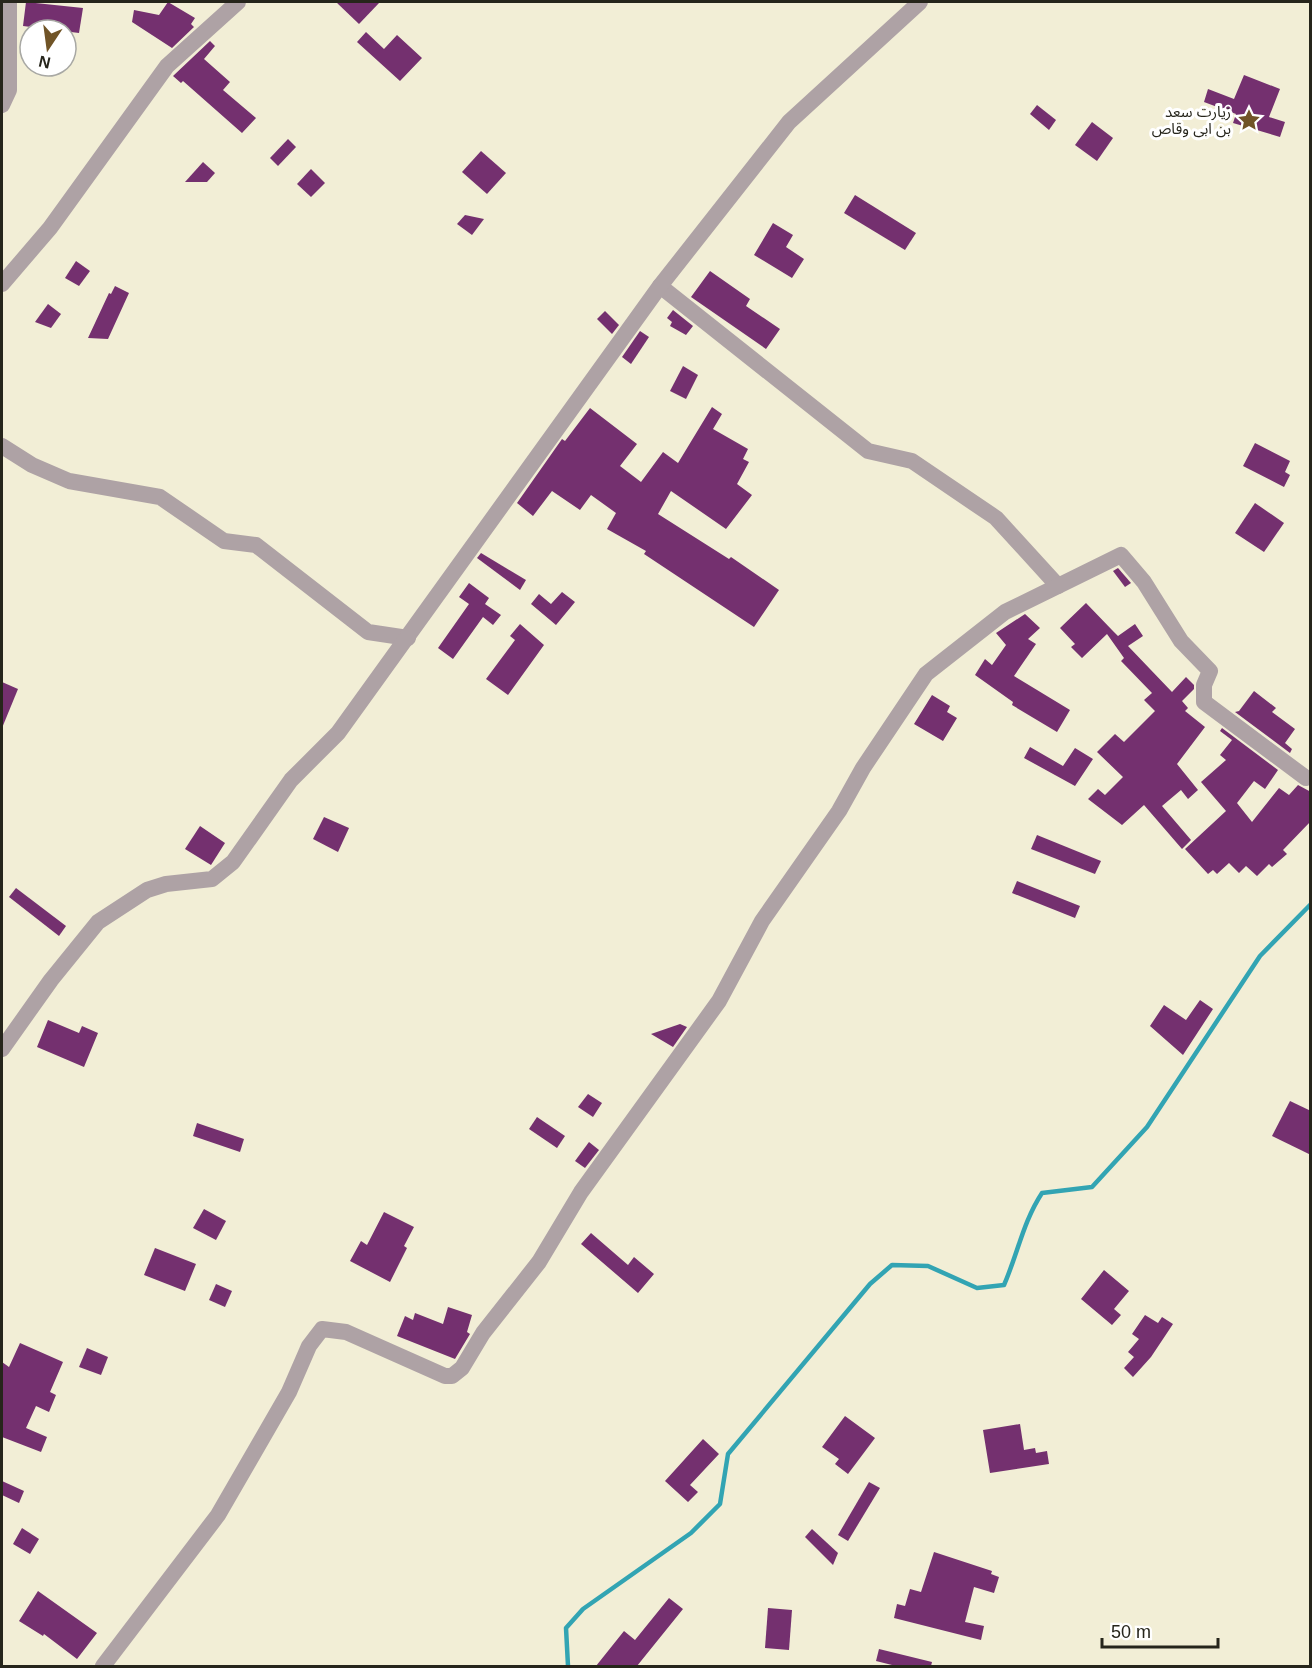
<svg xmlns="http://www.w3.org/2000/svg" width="1312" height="1668" font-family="Arial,'Noto Sans Arabic',sans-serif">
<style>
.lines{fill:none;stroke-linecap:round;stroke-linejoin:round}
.stream{stroke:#32a4b3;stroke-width:4.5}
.building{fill:#74306f}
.minor{stroke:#aea2a5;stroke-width:16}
.labels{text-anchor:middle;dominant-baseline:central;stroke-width:6;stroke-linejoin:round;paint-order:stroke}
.poi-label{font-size:15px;fill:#26251b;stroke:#fff;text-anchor:end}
</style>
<rect width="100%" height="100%" fill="#f2eed6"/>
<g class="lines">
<!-- stream -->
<path class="stream" d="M568,1666l-2,-38 17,-19 108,-76 29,-29 8,-50 142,-170 22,-19 36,1 49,22 27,-3c14,-32 19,-63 38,-92l50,-6 55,-60 113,-171 50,-51"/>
</g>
<!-- building -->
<g class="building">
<polygon points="26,2 83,8 79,33 23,26"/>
<polygon points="168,2 195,18 191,24 194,27 172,48 132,22 134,10 159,15"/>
<polygon points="336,2 380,2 359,24"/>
<polygon points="366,32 384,49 397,35 422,58 400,81 357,42"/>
<polygon points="210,41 215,46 204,59 230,82 223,90 256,118 242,133 183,81 181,83 173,76"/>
<polygon points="1244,75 1280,89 1269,117 1285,122 1280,137 1233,123 1236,114 1204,102 1208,89 1234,99"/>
<polygon points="1037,105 1056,120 1049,130 1030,114"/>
<polygon points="1092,122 1113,138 1097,161 1075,145"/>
<polygon points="288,139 296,147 278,166 270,158"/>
<polygon points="481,151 506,173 487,194 462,172"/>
<polygon points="203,162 215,173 207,182 185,182"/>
<polygon points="311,169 325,183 311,197 297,184"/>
<polygon points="855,195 916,233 905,250 844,213"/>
<polygon points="465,215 484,219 472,235 457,224"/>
<polygon points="773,223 793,235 786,247 804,259 792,278 754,255"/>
<polygon points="76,261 90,271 79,286 65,278"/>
<polygon points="710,271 750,299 746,306 780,329 766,349 691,297"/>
<polygon points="115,286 129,293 108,339 88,338 109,293 111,294"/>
<polygon points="48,304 61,314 51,328 35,322"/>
<polygon points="673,310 693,326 686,335 670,326 672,322 667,318"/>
<polygon points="605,311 619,325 612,334 597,319"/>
<polygon points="640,331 649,337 631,364 622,357"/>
<polygon points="683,366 698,375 686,399 670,391"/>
<polygon points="712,407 722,414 713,429 748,449 743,459 749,462 737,484 752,495 726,529 671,491 658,514 729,559 731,557 779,590 754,627 644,554 646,551 607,529 616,513 591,495 580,510 552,491 533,516 517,503 562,439 565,441 590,408 637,444 620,466 641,482 663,452 678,463"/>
<polygon points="1255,443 1290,461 1285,472 1290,475 1284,487 1243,466"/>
<polygon points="1255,503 1284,523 1264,552 1235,533"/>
<polygon points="481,553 526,580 520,590 477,558"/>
<polygon points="1118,568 1131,583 1125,587 1113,571"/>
<polygon points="469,583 489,598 485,604 501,615 493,625 483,617 453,659 438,648 469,604 459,597"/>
<polygon points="562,592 575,602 556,625 531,604 539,594 551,604"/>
<polygon points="1086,603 1112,630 1109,633 1112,630 1118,636 1135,624 1143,636 1128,646 1172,692 1186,677 1194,685 1194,689 1182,701 1188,708 1185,711 1205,727 1177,764 1198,790 1188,799 1181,790 1162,806 1191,840 1182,849 1144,805 1122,825 1088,799 1098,789 1105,795 1123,777 1097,752 1115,734 1124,742 1155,711 1144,700 1152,693 1121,661 1124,658 1107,634 1082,658 1071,647 1075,644 1060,628"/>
<polygon points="1025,614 1040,628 1028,639 1036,644 1014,676 1070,710 1057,732 1012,705 1013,702 975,675 985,659 992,665 1006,645 996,633"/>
<polygon points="520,624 544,645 508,695 486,679 515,640 510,636"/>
<polygon points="2,682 18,689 2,728"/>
<polygon points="1254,691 1276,708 1272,712 1295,729 1285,743 1292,749 1290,753 1235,712 1239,711"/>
<polygon points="932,695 950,706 947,712 957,718 943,741 914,724"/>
<polygon points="1222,728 1278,770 1265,789 1254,781 1237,803 1252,822 1279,788 1289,795 1298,785 1311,792 1311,821 1283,850 1287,854 1272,867 1269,864 1257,876 1246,866 1239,873 1229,863 1217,874 1213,870 1208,874 1185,849 1226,811 1201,782 1226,760 1220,755 1232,740 1220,731"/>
<polygon points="1030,747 1063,766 1075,748 1093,759 1075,786 1024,758"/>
<polygon points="324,817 349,828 338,852 313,839"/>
<polygon points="200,826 225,843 211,865 185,849"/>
<polygon points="1037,835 1101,861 1095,874 1031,849"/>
<polygon points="1017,881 1080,906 1075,918 1012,893"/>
<polygon points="16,888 66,926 59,936 9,897"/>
<polygon points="1200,1000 1213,1009 1183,1055 1150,1026 1164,1005 1186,1020"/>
<polygon points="48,1020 79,1033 82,1026 98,1033 84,1067 37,1047"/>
<polygon points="680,1024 687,1027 673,1047 651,1034"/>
<polygon points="588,1094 602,1103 593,1117 578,1107"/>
<polygon points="1290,1101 1311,1111 1311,1155 1272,1136"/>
<polygon points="537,1117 565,1136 557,1148 529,1129"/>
<polygon points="197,1123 244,1139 240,1152 193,1136"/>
<polygon points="589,1142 599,1150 585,1168 575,1161"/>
<polygon points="204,1209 226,1221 216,1240 193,1228"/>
<polygon points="384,1212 414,1227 404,1246 407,1248 390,1282 350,1261 361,1241 367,1245"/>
<polygon points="591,1233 628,1265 634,1257 654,1274 638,1293 581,1244"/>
<polygon points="155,1248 196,1264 185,1291 144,1275"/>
<polygon points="1104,1270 1129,1291 1114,1309 1121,1315 1112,1325 1081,1299"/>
<polygon points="216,1284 232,1291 225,1307 209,1300"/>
<polygon points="448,1307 472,1315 467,1332 470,1334 455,1359 397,1336 405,1316 413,1320 415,1313 443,1324"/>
<polygon points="1145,1315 1158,1323 1162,1317 1173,1324 1151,1357 1133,1377 1124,1368 1134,1357 1128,1352 1139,1339 1132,1334"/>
<polygon points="20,1343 63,1362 50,1392 56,1395 49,1412 36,1406 26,1428 47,1437 41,1452 2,1437 2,1362 9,1367"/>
<polygon points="87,1348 108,1357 101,1375 79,1367"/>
<polygon points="845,1416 875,1438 848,1474 835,1464 839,1459 822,1447"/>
<polygon points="1020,1424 1024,1450 1035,1448 1036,1453 1047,1451 1049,1464 990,1473 983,1430"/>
<polygon points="703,1439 719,1454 690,1485 698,1492 688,1502 665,1481"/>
<polygon points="2,1481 24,1491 19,1503 2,1495"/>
<polygon points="869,1482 880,1488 848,1541 838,1535"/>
<polygon points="22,1528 39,1539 30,1554 13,1544"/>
<polygon points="812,1529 838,1553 833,1565 805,1537"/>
<polygon points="934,1552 992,1571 991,1574 999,1577 994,1593 974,1587 965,1622 984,1626 981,1640 894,1618 897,1604 905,1606 910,1589 921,1592"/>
<polygon points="38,1591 97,1633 77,1659 44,1634 43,1636 19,1621"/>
<polygon points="669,1598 683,1609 637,1666 596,1666 624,1631 635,1640"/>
<polygon points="768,1608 792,1610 789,1650 765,1648"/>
<polygon points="879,1649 932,1662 931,1666 896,1666 876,1661"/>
</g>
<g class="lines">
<!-- minor -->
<g class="minor">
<polyline points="2,105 9,90 9,2"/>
<polyline points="2,284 50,228 167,66 238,2"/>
<polyline points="660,286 868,451 912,461 996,518 1058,586"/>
<polyline points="2,446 32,465 69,481 160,497 224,541 256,545 368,632 408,638"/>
<polyline points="2,1049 51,980 98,922 147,890 166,884 212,879 233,862 291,780 338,733 660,286 789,122 920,2"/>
<polyline points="103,1666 218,1515 289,1392 309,1346 322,1329 346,1332 445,1376 452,1376 462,1368 483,1333 539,1262 581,1192 719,1001 762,921 839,811 863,768 926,674 1005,612 1121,555 1144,582 1181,641 1210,671 1204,685 1204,702 1306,778"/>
</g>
</g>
<!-- icons -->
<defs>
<g id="sight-bare" transform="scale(1.8)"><path d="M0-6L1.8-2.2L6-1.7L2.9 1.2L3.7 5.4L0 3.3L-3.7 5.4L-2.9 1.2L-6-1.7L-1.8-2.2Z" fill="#705427" stroke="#fff" stroke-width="2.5" paint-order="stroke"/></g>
</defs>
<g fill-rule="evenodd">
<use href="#sight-bare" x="1249" y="120"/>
</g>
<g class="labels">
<!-- poi labels -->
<g class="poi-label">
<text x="1231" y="111">زیارت سعد<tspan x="1231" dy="17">بن ابی وقاص</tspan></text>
</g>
</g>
<!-- border -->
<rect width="1312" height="1668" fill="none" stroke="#26251b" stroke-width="6"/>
<!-- north arrow -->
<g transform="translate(48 48) rotate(193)"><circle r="28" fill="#ffffff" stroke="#a8a8a4" stroke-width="1.5"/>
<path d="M0-4.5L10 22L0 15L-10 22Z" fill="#705427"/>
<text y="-9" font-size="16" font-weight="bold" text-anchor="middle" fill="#26251b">N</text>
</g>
<!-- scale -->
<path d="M1102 1638v9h116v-9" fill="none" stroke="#26251b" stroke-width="3"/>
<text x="1111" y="1638" font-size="18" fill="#26251b" stroke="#ffffff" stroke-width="4.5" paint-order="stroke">50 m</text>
</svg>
